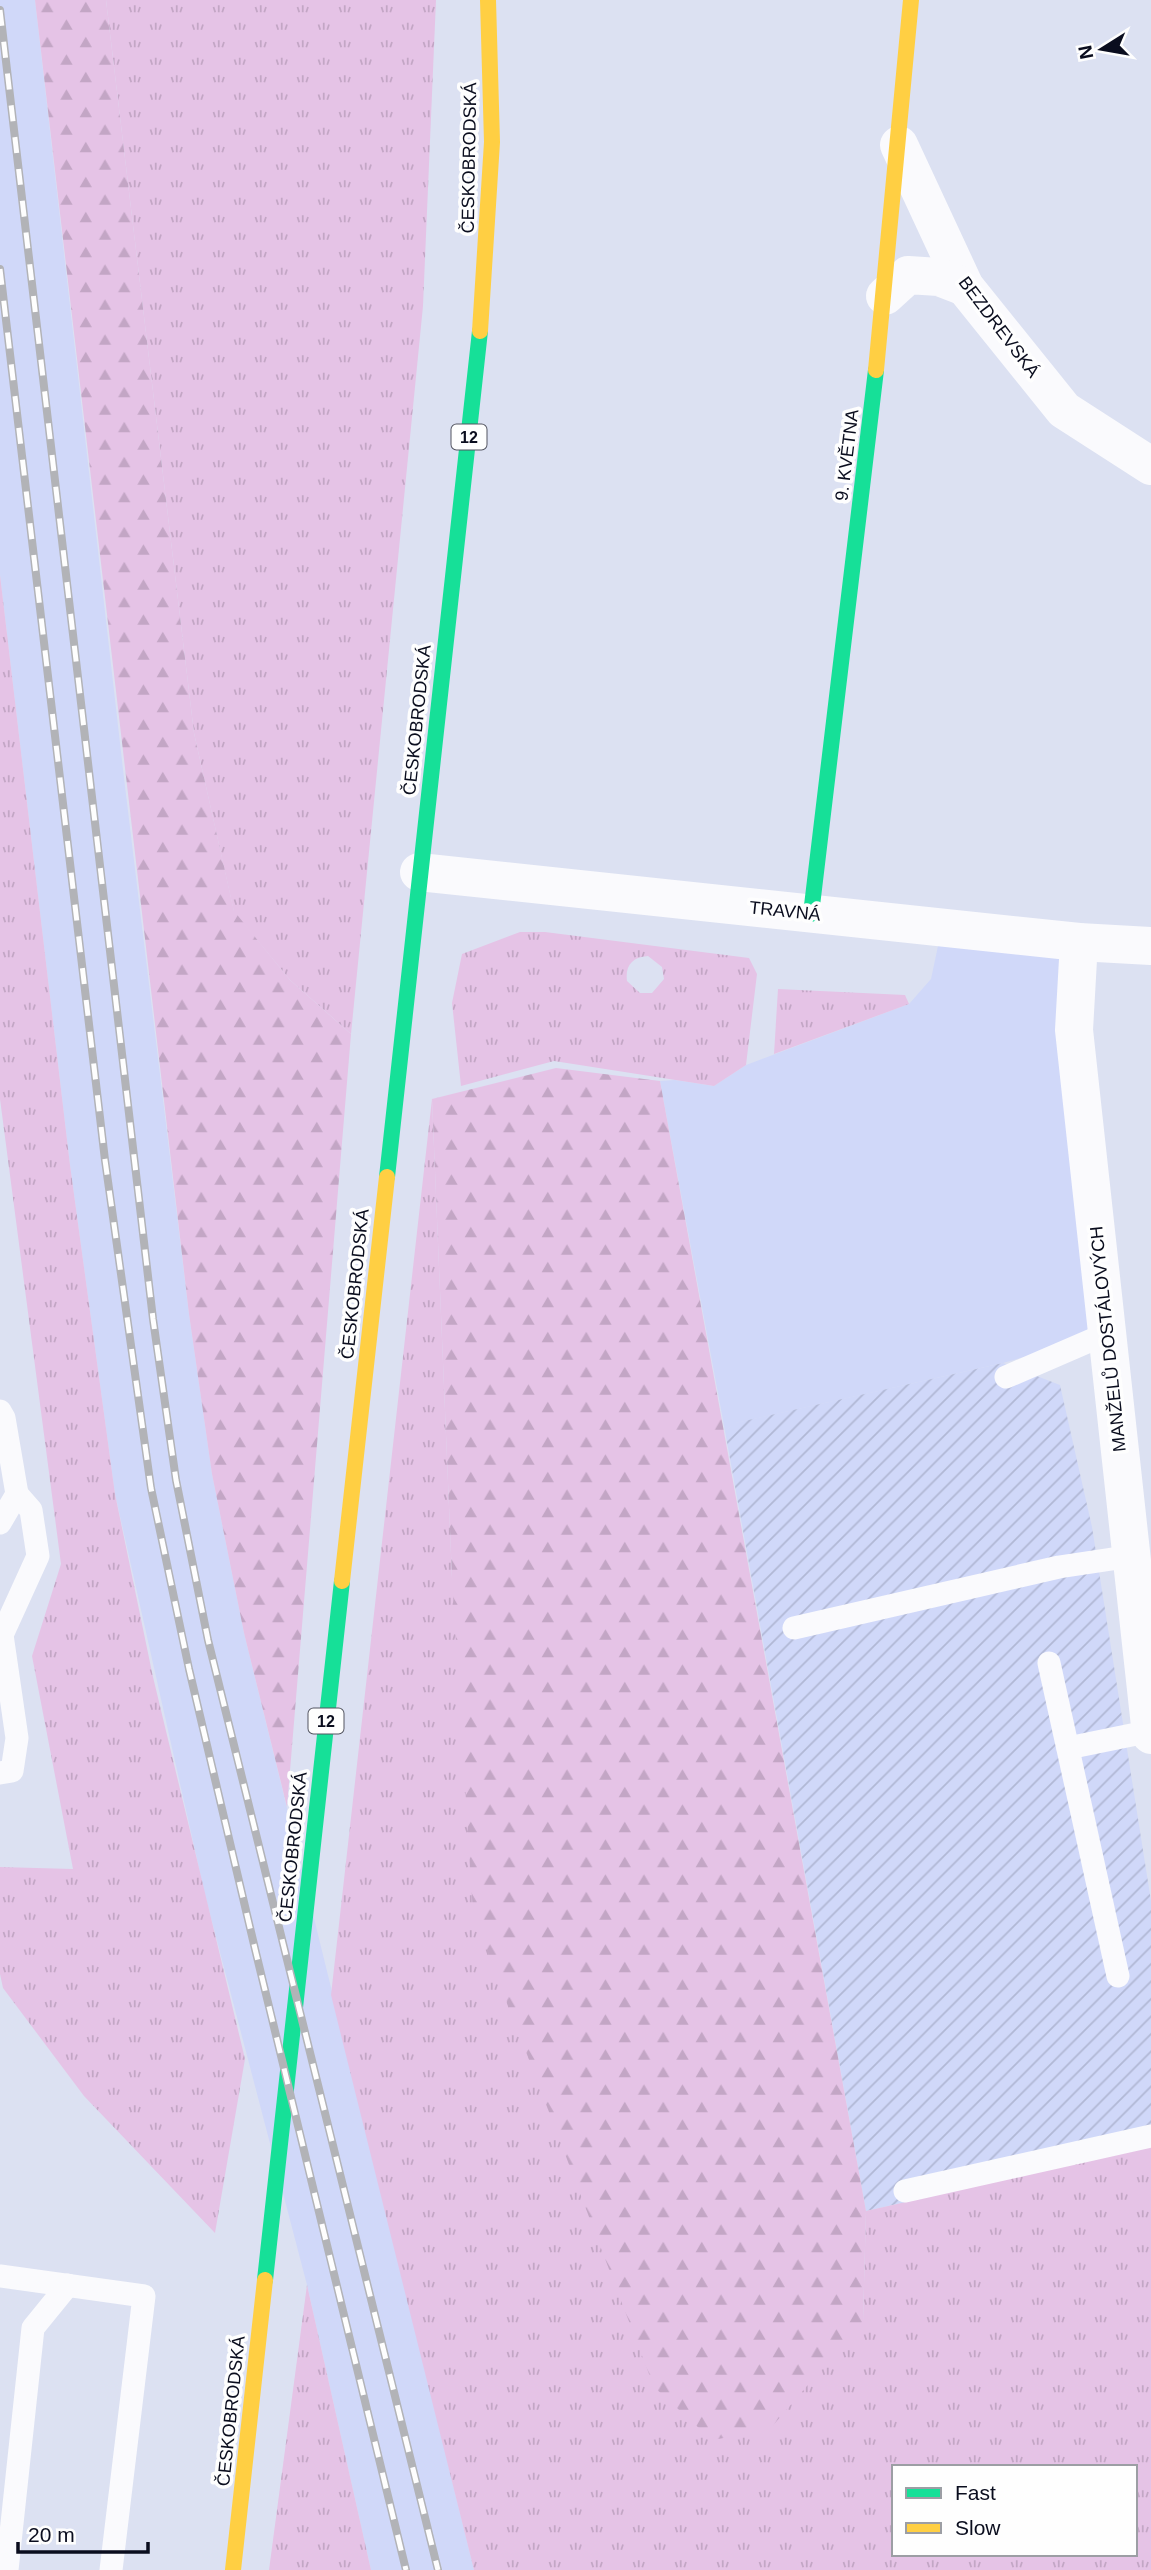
<svg xmlns="http://www.w3.org/2000/svg" width="1151" height="2570" font-family="Helvetica,sans-serif">
<style>
.built{fill:#d0d8f9}
.industrial{fill:url(#industrial-furrows)}
.grass{fill:url(#grass-tufts);fill-rule:evenodd}
.forest{fill:url(#forest-firs)}
.lines{fill:none;stroke-linecap:round;stroke-linejoin:round}
.lane{stroke:#fafafd;stroke-width:23}
.street{stroke:#fafafd;stroke-width:38}
.fast{stroke:#16e098;stroke-width:16}
.slow{stroke:#ffcf43;stroke-width:16}
.rail-casing{stroke:#b2b3b7;stroke-width:8}
.rail{stroke:#fefefe;stroke-width:5;stroke-dasharray:16;stroke-linecap:butt}
.labels{text-anchor:middle;dominant-baseline:central;stroke-width:7;stroke-linejoin:round;paint-order:stroke}
.shield{fill:#fefefe;stroke:#535561;stroke-width:2}
.shield-label{font-size:16px;font-weight:bold;fill:#0a0d1e}
.street-label{font-size:18px;fill:#0a0d1e;stroke:#fefefe}
</style>
<defs>
<pattern id="industrial-furrows" width="10" height="10" patternUnits="userSpaceOnUse" patternTransform="scale(1.75)"><rect width="10" height="10" fill="#d0d8f9"/><path d="M-1 1l2-2M0 10L10 0M9 11l2-2" fill="none" stroke="#b1b8d5"/></pattern>
<pattern id="grass-tufts" width="24" height="20" patternUnits="userSpaceOnUse" patternTransform="scale(1.75)"><rect width="24" height="20" fill="#e5c3e6"/><path d="M3 7l-1-3M5 7V3M7 7l1-3M15 17l-1-3M17 17v-4M19 17l1-3" fill="none" stroke="#c3a6c5"/></pattern>
<pattern id="forest-firs" width="22" height="20" patternUnits="userSpaceOnUse" patternTransform="scale(1.75)"><rect width="22" height="20" fill="#e5c3e6"/><path d="M5 1l3.5 6h-7zM16 11l3.5 6h-7z" fill="#c3a6c5"/></pattern>
</defs>
<rect width="100%" height="100%" fill="#dce1f2"/>
<!-- built -->
<g class="built">
<polygon points="0,0 35,0 124,778 189,1314 212,1474 244,1633 474,2570 371,2570 307,2285 205,1895 115,1494 70,1165 0,575"/>
<polygon points="942,927 1079,942 1108,1333 1003,1363 736,1423 725,1431 660,1081 675,1080 714,1086 746,1065 909,1004 931,979"/>
</g>
<!-- industrial -->
<polygon class="industrial" points="1003,1363 1060,1385 1092,1527 1151,1901 1151,2147 866,2211 725,1431 735,1423"/>
<!-- grass -->
<g class="grass">
<polygon points="106,0 436,0 423,306 351,1034 290,980 234,912 194,733"/>
<polygon points="0,575 70,1165 115,1494 153,1677 245,2059 215,2233 84,2096 3,1988 0,1974 0,1867 73,1869 32,1656 61,1564 0,1099"/>
<path d="M520,932h25l204,26 8,16 -11,91 -32,21 -160,-25 -93,25 -9,-83 10,-49zM648,956l14,11 2,12 -12,14h-12l-13,-12c-2,-15 5,-24 21,-25z"/>
<polygon points="778,989 905,995 909,1004 774,1054"/>
<path d="M432,1099l20,479 411,743 3,-110 285,-64v423h-677l-143,-575zM894,2467h241v87h-241z"/>
<polygon points="307,2285 371,2570 269,2570"/>
</g>
<!-- forest -->
<g class="forest">
<polygon points="35,0 106,0 194,733 234,911 290,980 351,1034 287,1807 244,1633 212,1474 189,1314"/>
<polygon points="556,1068 660,1081 866,2211 863,2321 769,2430 712,2440 654,2387 473,1913 452,1578 432,1099"/>
</g>
<g class="lines">
<!-- lane -->
<g class="lane">
<polyline points="1006,1377 1108,1333"/>
<polyline points="0,1411 4,1418 17,1494 0,1523"/>
<polyline points="794,1628 1059,1567 1132,1556"/>
<polyline points="1049,1663 1118,1976"/>
<polyline points="1068,1748 1151,1731"/>
<polyline points="0,1773 12,1771 17,1738 2,1635 38,1556 31,1510 17,1494"/>
<polyline points="905,2191 1151,2136"/>
<polyline points="0,2276 144,2296 111,2570"/>
<polyline points="7,2570 33,2328 68,2285"/>
</g>
<!-- street -->
<g class="street">
<polyline points="899,145 965,287 1064,410 1151,466"/>
<polyline points="885,296 908,275 939,277 965,287"/>
<polyline points="419,872 1079,942 1151,946"/>
<polyline points="1079,942 1074,1030 1151,1735"/>
</g>
<!-- fast -->
<g class="fast">
<polyline points="811,914 876,370"/>
<polyline points="387,1177 480,331"/>
<polyline points="265,2280 342,1581"/>
</g>
<!-- slow -->
<g class="slow">
<polyline points="480,331 492,142 488,0"/>
<polyline points="876,370 911,0"/>
<polyline points="342,1581 387,1177"/>
<polyline points="233,2570 265,2280"/>
</g>
<!-- rail casing -->
<g class="rail-casing">
<g id="rail">
<polyline points="0,10 153,1319 176,1480 208,1640 438,2570"/>
<polyline points="0,269 105,1160 151,1488 189,1669 256,1953 406,2570"/>
</g>
</g>
<!-- rail -->
<use href="#rail" class="rail"/>
</g>
<g class="labels">
<!-- shield labels -->
<g class="shield">
<rect x="451.5" y="424.5" width="35" height="25" rx="5"/>
<rect x="308.5" y="1708.5" width="35" height="25" rx="5"/>
</g>
<g class="shield-label">
<text x="469" y="437">12</text>
<text x="326" y="1721">12</text>
</g>
<!-- street labels -->
<g class="street-label">
<text transform="translate(469 158) rotate(-89)">ČESKOBRODSKÁ</text>
<text transform="translate(999 327) rotate(53)">BEZDREVSKÁ</text>
<text transform="translate(847 455) rotate(-83)">9. KVĚTNA</text>
<text transform="translate(417 720) rotate(-84)">ČESKOBRODSKÁ</text>
<text transform="translate(785 911) rotate(6)">TRAVNÁ</text>
<text transform="translate(355 1284) rotate(-84)">ČESKOBRODSKÁ</text>
<text transform="translate(1108 1339) rotate(-96)">MANŽELŮ DOSTÁLOVÝCH</text>
<text transform="translate(293 1847) rotate(-84)">ČESKOBRODSKÁ</text>
<text transform="translate(231 2411) rotate(-84)">ČESKOBRODSKÁ</text>
</g>
</g>
<!-- legend -->
<rect x="892" y="2465" width="245" height="91" fill="#fefefe" stroke="#9c9ea4" stroke-width="2"/>
<rect x="906" y="2488" width="35" height="10" fill="#16e098" stroke="#9c9ea4" stroke-width="2"/>
<text x="955" y="2500" font-size="21" fill="#0a0d1e">Fast</text>
<rect x="906" y="2523" width="35" height="10" fill="#ffcf43" stroke="#9c9ea4" stroke-width="2"/>
<text x="955" y="2535" font-size="21" fill="#0a0d1e">Slow</text>
<!-- north arrow -->
<g transform="translate(1102 49) rotate(259)" stroke="#fefefe" stroke-width="5" paint-order="stroke">
<path d="M0-5L12 26L0 18L-12 26Z" fill="#0a0d1e"/>
<text y="-10" font-size="19" font-weight="bold" text-anchor="middle" fill="#0a0d1e">N</text>
</g>
<!-- scale -->
<path d="M18 2542v10h130v-10" fill="none" stroke="#0a0d1e" stroke-width="3.5"/>
<text x="28" y="2542" font-size="21" fill="#0a0d1e" stroke="#fefefe" stroke-width="5" paint-order="stroke">20 m</text>
</svg>
